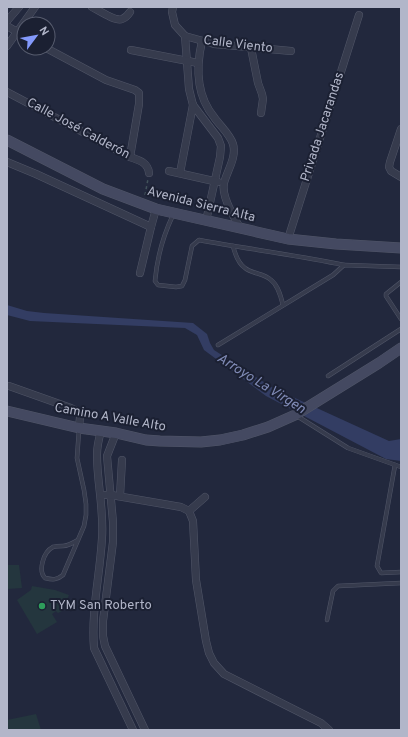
<svg xmlns="http://www.w3.org/2000/svg" width="408" height="737" font-family="Overpass,sans-serif">
<style>
.green{fill:#24363e}
.water{fill:#333d63}
.lines{fill:none;stroke-linecap:round;stroke-linejoin:round}
.lane-casing{stroke:#515668;stroke-width:4.5}
.street-casing{stroke:#515668;stroke-width:8}
.secondary-casing{stroke:#515668;stroke-width:11}
.path{stroke:#42535b;stroke-width:1.5;stroke-dasharray:3 3;stroke-linecap:butt}
.lane{stroke:#363b4d;stroke-width:3.5}
.street{stroke:#363b4d;stroke-width:7}
.secondary{stroke:#444961;stroke-width:10}
.leisure-dot{fill:#2e9e5b;stroke:#1b2032;stroke-width:1.5}
.labels{text-anchor:middle;dominant-baseline:central;stroke-width:4;stroke-linejoin:round;paint-order:stroke}
.street-label{font-size:13px;fill:#b2b6c9;stroke:#1b2032}
.poi-label{font-size:13px;fill:#b2b6c9;stroke:#1b2032;text-anchor:start}
.water-label{font-size:14px;font-style:italic;fill:#808bb6;stroke:#1b2032}
</style>
<rect width="100%" height="100%" fill="#22283d"/>
<!-- green -->
<g class="green">
<polygon points="7,565 19,565 22,588 7,589"/>
<polygon points="32,586 55,590 69,595 62,611 58,613 56,611 52,614 57,622 37,634 17,600 31,590"/>
<polygon points="36,714 41,730 7,730 7,720"/>
</g>
<!-- water -->
<polygon class="water" points="7,305 27,311 44,313 193,323 207,334 210,343 214,350 273,388 389,441 401,439 401,461 386,459 266,396 204,350 197,335 185,328 30,321 7,315"/>
<g class="lines">
<!-- lane casing -->
<g class="lane-casing">
<g id="lane">
<path d="M173,215c-10,21 -16,43 -18,66l3,4 18,2 6,-1 3,-6 7,-34 7,-6c49,9 97,15 145,25"/>
<path d="M233,246c2,8 6,18 12,22 7,6 19,5 26,12 7,5 10,17 12,25"/>
<polyline points="401,282 386,294 386,296 401,319"/>
<polyline points="218,345 333,275 344,265 401,267"/>
<polyline points="328,376 401,329"/>
<polyline points="297,416 348,448 401,467"/>
<polyline points="395,465 377,566 381,573 401,572"/>
<path d="M78,540c-5,3 -10,6 -15,6 -4,0 -7,0 -10,1 -10,5 -15,24 -8,31 8,2 12,2 18,-3l21,-49 2,-11v-11l-2,-14 -7,-32 2,-28"/>
<polyline points="327,620 333,591 338,586 401,583"/>
</g>
</g>
<!-- street casing -->
<g class="street-casing">
<g id="street">
<path d="M92,7c6,3 24,15 30,12 3,-1 6,-4 8,-7"/>
<polyline points="173,7 172,12 175,25 185,36 189,89 193,105 218,138 221,146 220,157 206,221"/>
<polyline points="7,21 19,7"/>
<polyline points="7,26 24,36"/>
<polyline points="185,36 214,44 291,51"/>
<path d="M202,41c-6,26 -6,54 12,76 6,9 16,17 19,27 4,13 -6,27 -9,39 -3,13 10,34 16,45"/>
<polyline points="7,46 35,7"/>
<polyline points="46,48 106,80 135,90 139,93 139,104 130,157"/>
<polyline points="251,48 258,83 262,94 263,99 261,113"/>
<polyline points="131,50 198,63"/>
<path d="M7,92l123,65c8,3 18,5 19,16"/>
<polyline points="401,129 390,162 389,167 391,171 401,177"/>
<polyline points="7,162 36,174 151,227 156,209"/>
<polyline points="169,171 218,182"/>
<polyline points="180,173 193,105"/>
<polyline points="288,239 359,15"/>
<polyline points="140,273 151,227"/>
<polyline points="9,386 71,408 79,412 80,417 79,428"/>
<path d="M101,431c-2,7 -4,16 -4,24 0,28 7,54 5,83 -2,37 -11,73 -8,110l39,82"/>
<polyline points="116,433 107,456 113,522 113,542 103,621 103,636 105,646 145,730"/>
<polyline points="101,495 111,495 181,507 189,511 193,521 196,580 206,641 209,653 214,663 224,674 321,723 329,730"/>
<polyline points="120,496 122,460"/>
<polyline points="189,511 205,497"/>
</g>
</g>
<!-- secondary casing -->
<g class="secondary-casing">
<g id="secondary">
<polyline points="7,140 103,189 156,209 288,239 336,244 401,248"/>
<polyline points="7,411 79,428 116,433 146,440 160,441 201,442 220,440 243,435 268,427 295,415 379,363 401,348"/>
</g>
</g>
<!-- path -->
<polyline class="path" points="145,195 148,179"/>
<!-- lane -->
<use href="#lane" class="lane"/>
<!-- street -->
<use href="#street" class="street"/>
<!-- secondary -->
<use href="#secondary" class="secondary"/>
</g>
<!-- markers -->
<circle class="leisure-dot" cx="42" cy="606" r="4"/>
<g class="labels">
<!-- street labels -->
<g class="street-label">
<text transform="translate(238 45) rotate(7)">Calle Viento</text>
<text transform="translate(323 127) rotate(-72)">Privada Jacarandas</text>
<text transform="translate(78 129) rotate(28)">Calle José Calderón</text>
<text transform="translate(201 205) rotate(14)">Avenida Sierra Alta</text>
<text transform="translate(110 418) rotate(10)">Camino A Valle Alto</text>
</g>
<!-- poi labels -->
<g class="poi-label">
<text x="50" y="606">TYM San Roberto</text>
</g>
<!-- water labels -->
<g class="water-label">
<text transform="translate(261 384) rotate(32)">Arroyo La Virgen</text>
</g>
</g>
<!-- border -->
<rect width="408" height="737" fill="none" stroke="#b2b6c9" stroke-width="16"/>
<!-- north arrow -->
<g transform="translate(36 36) rotate(58)"><circle r="19" fill="#1b2032" stroke="#575c6e"/>
<path d="M0-3L7 15L0 10L-7 15Z" fill="#8399fc"/>
<text y="-6" font-size="11" font-weight="bold" text-anchor="middle" fill="#b2b6c9">N</text>
</g>
</svg>
